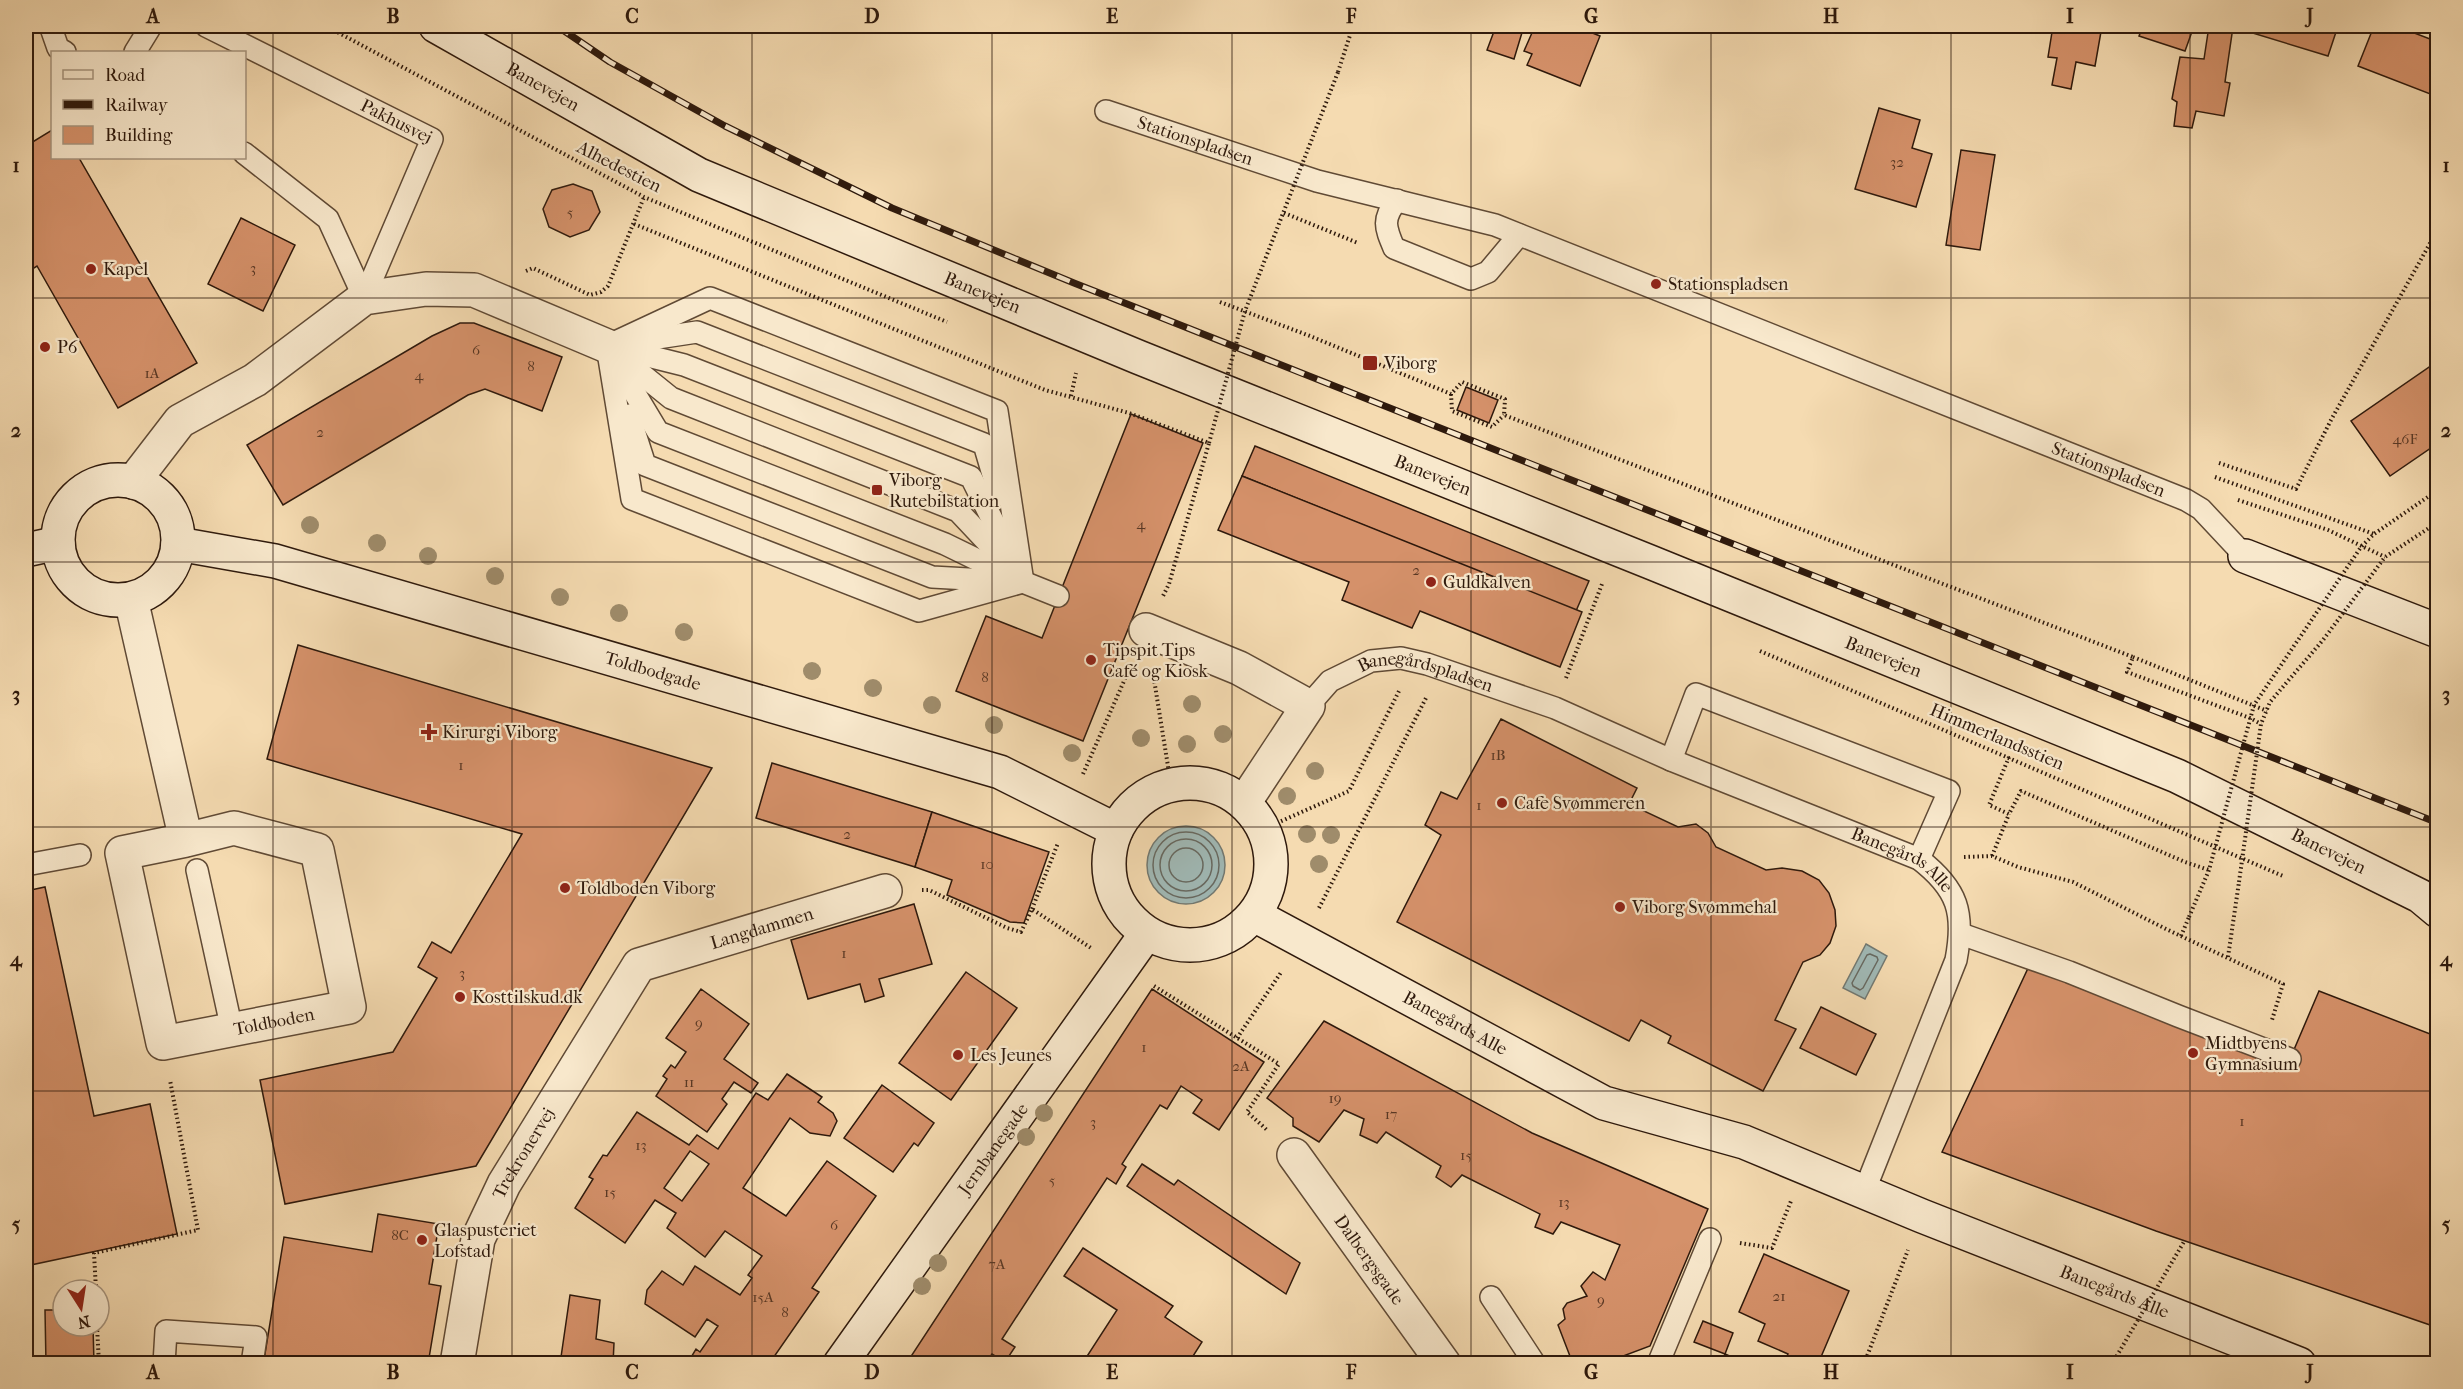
<svg xmlns="http://www.w3.org/2000/svg" width="2463" height="1389" font-family="'IM FELL French Canon',serif">
<style>
.water{fill:#a0b9b6;stroke:#727972;stroke-width:1.5}
.lines{fill:none;stroke-linecap:round;stroke-linejoin:round}
.shore{stroke:#676961;stroke-width:1.5}
.building{fill:#d5916a;stroke:#2e190c;stroke-width:1.5;fill-rule:evenodd}
.lane-casing{stroke:#604a35;stroke-width:24}
.street-casing{stroke:#604a35;stroke-width:36}
.secondary-casing{stroke:#2e190c;stroke-width:36}
.path{stroke:#2e190c;stroke-width:4;stroke-dasharray:1.5 3;stroke-linecap:butt}
.lane{stroke:#f8e8cc;stroke-width:21}
.street{stroke:#f8e8cc;stroke-width:33}
.secondary{stroke:#f8e8cc;stroke-width:33}
.rail-casing{stroke:#2e190c;stroke-width:7}
.rail{stroke:#f8e8cc;stroke-width:4.5;stroke-dasharray:14;stroke-linecap:butt}
.path-bridge{stroke:#2e190c;stroke-width:4;stroke-dasharray:1.5 3;stroke-linecap:butt}
.tree{fill:#9f8c6b}
.grid{fill:none;stroke:#2e190c;stroke-width:1.5;stroke-opacity:0.55}
.poi-dot{fill:#8f2418;stroke:#f8e8cc;stroke-width:2}
.labels{text-anchor:middle;dominant-baseline:central;stroke-width:4.5;stroke-linejoin:round;paint-order:stroke}
.number-label{font-size:15px;fill:#583724}
.street-label{font-size:18px;fill:#2e190c;stroke:#f8e8cc}
.poi-label{font-size:18px;fill:#2e190c;stroke:#f8e8cc;text-anchor:start}
.neatline{fill:none;stroke:#2e190c;stroke-width:2}
.grid-label{font-size:20px;text-anchor:middle;font-weight:bold;fill:#2e190c}
</style>
<rect width="100%" height="100%" fill="#f5dbb1"/>
<filter id="stains"><feTurbulence type="fractalNoise" baseFrequency=".00333" numOctaves="4"/><feColorMatrix values="0 0 0 0 .2 0 0 0 0 .09 0 0 0 0 .02 0 0 0 .5 -.17"/></filter>
<radialGradient id="worn" r=".72"><stop offset=".6" stop-color="#630" stop-opacity="0"/><stop offset="1" stop-color="#630" stop-opacity=".3"/></radialGradient>
<!-- water -->
<g class="water">
<circle cx="1186" cy="865" r="39"/>
<polygon points="1866,944 1887,956 1865,999 1843,988"/>
</g>
<g class="lines">
<!-- shore -->
<g class="shore">
<circle cx="1186" cy="865" r="33"/>
<circle cx="1186" cy="865" r="26"/>
<circle cx="1186" cy="865" r="17"/>
<polygon points="1870,954 1877,957 1878,960 1863,988 1860,990 1853,986 1852,983 1867,955"/>
</g>
</g>
<!-- building -->
<g class="building">
<polygon points="1496,26 1524,26 1514,59 1487,50"/>
<polygon points="1535,26 1575,26 1600,36 1580,86 1527,65 1532,54 1524,51"/>
<polygon points="2053,26 2102,26 2095,66 2076,62 2071,89 2052,85 2057,58 2048,57"/>
<polygon points="2143,26 2194,26 2185,51 2139,36"/>
<polygon points="2209,26 2338,26 2328,56 2233,27 2225,82 2230,83 2224,116 2196,111 2192,128 2174,126 2177,102 2172,99 2180,57 2204,59"/>
<polygon points="2374,26 2396,26 2438,42 2438,97 2358,66"/>
<polygon points="1879,108 1920,120 1912,148 1932,154 1916,207 1855,189"/>
<polygon points="52,130 52,158 79,158 197,363 118,408 37,266 26,273 26,146"/>
<polygon points="1961,150 1995,155 1980,250 1946,245"/>
<polygon points="573,184 592,191 600,212 589,230 570,237 549,227 543,209 552,190"/>
<polygon points="241,218 295,245 263,311 208,284"/>
<polygon points="460,323 474,323 562,357 542,411 485,389 468,395 283,505 247,445 432,336"/>
<polygon points="2438,361 2438,443 2390,476 2351,421"/>
<polygon points="1466,387 1498,400 1489,423 1457,410"/>
<polygon points="1131,414 1203,443 1083,741 956,691 986,616 1042,638"/>
<polygon points="1255,446 1589,581 1576,611 1242,476"/>
<polygon points="1242,476 1582,612 1560,667 1420,611 1412,628 1342,600 1349,582 1218,530"/>
<polygon points="298,645 712,768 476,1166 285,1204 260,1080 393,1052 437,978 418,967 432,942 451,953 522,834 267,759"/>
<polygon points="1501,719 1637,788 1629,804 1678,827 1696,824 1708,833 1716,847 1766,870 1782,868 1802,871 1819,880 1829,893 1835,910 1836,926 1830,943 1820,955 1803,962 1775,1020 1796,1029 1763,1091 1668,1043 1671,1036 1641,1020 1629,1041 1397,922 1441,835 1425,825 1441,792 1457,799"/>
<polygon points="772,763 932,812 915,867 756,818"/>
<polygon points="932,812 1049,852 1024,923 1010,922 947,895 952,880 915,867"/>
<polygon points="45,887 94,1116 150,1104 177,1234 26,1266 26,891"/>
<polygon points="914,904 932,964 879,979 884,996 865,1002 860,984 808,999 791,940"/>
<polygon points="2030,964 2287,1066 2319,991 2438,1037 2438,1324 2436,1327 2156,1231 1942,1152"/>
<polygon points="966,972 1017,1008 951,1100 899,1063"/>
<polygon points="701,989 749,1024 724,1059 758,1083 751,1093 734,1082 722,1099 727,1104 707,1132 656,1096 667,1079 663,1076 671,1065 675,1068 686,1052 666,1038"/>
<polygon points="1152,989 1264,1062 1219,1130 1193,1113 1202,1100 1181,1086 1167,1109 1160,1105 1122,1164 1126,1167 1116,1184 1107,1178 1002,1339 1015,1347 1005,1362 992,1354 985,1364 906,1364"/>
<polygon points="1821,1007 1876,1034 1856,1075 1800,1048"/>
<polygon points="1324,1021 1532,1133 1708,1209 1650,1346 1602,1364 1573,1364 1558,1325 1565,1319 1563,1309 1567,1303 1587,1296 1581,1286 1593,1272 1605,1280 1620,1245 1561,1222 1553,1234 1535,1227 1540,1214 1462,1175 1451,1187 1436,1177 1441,1166 1386,1132 1377,1143 1360,1135 1364,1119 1344,1110 1319,1142 1293,1126 1293,1118 1267,1098"/>
<path d="M787,1074l35,23 -4,5 15,11 4,8 -7,15 -20,-3 -20,-15 -47,70 43,28 41,-55 49,35 -64,92 7,4 -50,72h-82l9,-15 4,3 18,-26 -11,-7 -12,18 -50,-33 2,-14 15,-19 21,14 12,-19 45,29 12,-17 -4,-3 14,-19 -37,-25 -20,26 -38,-29 9,-15 -21,-13 -30,43 -50,-35 18,-29 -4,-2 14,-22 4,1 30,-44 52,33 8,-10 21,14 38,-56 12,7zM690,1151l19,13 -27,37 -18,-13z"/>
<polygon points="882,1085 934,1123 918,1146 914,1143 893,1172 844,1138"/>
<polygon points="1142,1164 1174,1185 1178,1180 1300,1263 1286,1294 1127,1186"/>
<polygon points="378,1214 439,1224 429,1284 441,1286 428,1364 284,1364 264,1360 284,1237 372,1252"/>
<polygon points="1083,1248 1173,1306 1165,1317 1202,1342 1188,1364 1082,1364 1117,1310 1064,1276"/>
<polygon points="1764,1254 1849,1291 1818,1364 1784,1364 1788,1354 1758,1341 1765,1324 1739,1312"/>
<polygon points="570,1295 600,1300 596,1339 614,1343 613,1364 560,1364"/>
<polygon points="45,1310 63,1310 63,1326 93,1326 94,1364 46,1364"/>
<polygon points="1703,1321 1733,1333 1725,1354 1694,1342"/>
<polygon points="1725,1354 1748,1364 1721,1364"/>
</g>
<g class="lines">
<!-- lane casing -->
<g class="lane-casing">
<g id="lane">
<polyline points="53,26 51,28 58,48 65,52"/>
<path id="s1" d="M206,26l226,113 -68,159"/>
<polyline points="135,52 151,26"/>
<path id="s2" d="M1106,111l211,70 178,44 691,275 15,9 44,47"/>
<polyline points="244,153 328,219 364,298"/>
<path d="M1397,200c-15,19 -12,27 -3,48l77,31 17,-7 31,-37"/>
<polyline points="631,342 697,332 984,444 999,495"/>
<polyline points="607,346 710,298 997,411 1023,582"/>
<polyline points="607,346 632,499 919,611 1023,582"/>
<polyline points="616,348 684,365 971,477 1015,565"/>
<polyline points="619,356 671,398 958,511 1006,562"/>
<polyline points="613,357 658,432 945,544 1023,582 1058,596"/>
<polyline points="629,415 645,465 932,577 1005,581"/>
<path id="s3" d="M1308,706l22,-25 41,-20 30,-3 26,6 128,44 116,52 248,99c39,30 46,54 37,101l-92,232"/>
<polyline points="1671,760 1696,694 1949,791 1919,859"/>
<polyline points="26,865 80,855"/>
<polyline points="197,870 232,1030"/>
<polyline points="1961,934 2069,972 2178,1016 2290,1059"/>
<polyline points="1491,1297 1535,1364"/>
<polyline points="164,1364 166,1331 256,1337 252,1364"/>
<polyline points="1658,1364 1710,1239"/>
</g>
</g>
<!-- street casing -->
<g class="street-casing">
<g id="street">
<polyline points="133,482 180,421 255,380 364,298 426,289 474,290 607,346"/>
<path id="s4" d="M131,599l55,241 -64,13 41,190 186,-36 -32,-157 -83,-22 -48,12"/>
<polyline points="1146,630 1239,668 1308,706 1244,803"/>
<path id="s5" d="M1294,1155l150,209"/>
<path id="s6" d="M457,1364l21,-125 26,-55 135,-219 246,-74"/>
</g>
</g>
<!-- secondary casing -->
<g class="secondary-casing">
<g id="secondary">
<path id="s7" d="M436,26l263,149 439,182 512,205 527,214 243,120 18,15"/>
<circle cx="118" cy="540" r="60"/>
<path id="s8" d="M178,544l97,17 725,211 116,58"/>
<polyline points="26,550 58,543"/>
<polyline points="2245,556 2438,631"/>
<circle cx="1190" cy="864" r="81"/>
<path id="s9" d="M1256,916l348,187 140,39 178,74 377,148"/>
<path id="s10" d="M840,1364l306,-430"/>
</g>
</g>
<!-- path -->
<g class="path">
<polyline points="326,26 644,197 947,322"/>
<polyline points="1338,72 1353,26"/>
<polyline points="26,102 30,105"/>
<polyline points="1284,213 1358,243"/>
<polyline points="634,224 1045,390 1129,413 1209,443 1169,584 1163,596"/>
<polyline points="526,271 533,268 590,295 601,292 608,286 644,197"/>
<polyline points="1220,302 1310,336 1451,394 1462,382 1505,399 1504,415 2133,657 2127,672 2250,718 2261,724"/>
<polyline points="1451,394 1452,411 1492,427 1504,415"/>
<polyline points="1071,396 1076,373"/>
<polyline points="2219,463 2296,489 2331,420 2438,229"/>
<polyline points="2215,477 2374,534"/>
<polyline points="2238,500 2328,530 2385,557"/>
<polyline points="1760,651 2283,876"/>
<polyline points="2133,657 2267,711"/>
<polyline points="1153,673 1171,785"/>
<polyline points="1566,678 1602,584"/>
<polyline points="2009,757 1989,805 2009,814 2021,791 2185,862 2209,870"/>
<polyline points="1083,774 1132,663"/>
<polyline points="1277,823 1349,791 1400,689"/>
<polyline points="1992,856 2009,814"/>
<polyline points="1964,857 1992,856 2018,867 2073,882 2166,929 2283,984 2272,1020"/>
<polyline points="922,890 929,890 1007,928 1021,932 1032,909 1091,948"/>
<polyline points="1319,908 1427,696"/>
<polyline points="1032,909 1058,843"/>
<polyline points="2181,936 2189,917"/>
<polyline points="2228,957 2239,882"/>
<polyline points="1154,986 1279,1064 1247,1112 1267,1130"/>
<polyline points="1237,1038 1282,971"/>
<polyline points="1740,1243 1772,1248 1791,1201"/>
<polyline points="96,1290 94,1253 198,1230 170,1080"/>
<polyline points="97,1326 99,1364"/>
<polyline points="1864,1364 1908,1250"/>
</g>
<!-- lane -->
<use href="#lane" class="lane"/>
<!-- street -->
<use href="#street" class="street"/>
<!-- secondary -->
<use href="#secondary" class="secondary"/>
<!-- rail casing -->
<g class="rail-casing">
<polyline id="rail" points="557,26 610,62 725,126 892,208 1074,283 2438,823"/>
</g>
<!-- rail -->
<use href="#rail" class="rail"/>
<!-- path-bridge -->
<g class="path-bridge">
<polyline points="1209,443 1245,311 1338,72"/>
<polyline points="2239,882 2261,724 2270,702 2323,640 2385,557 2438,522"/>
<polyline points="2189,917 2209,870 2254,705 2361,547 2374,534 2438,490"/>
<polyline points="2112,1364 2185,1240"/>
</g>
</g>
<!-- trees -->
<g class="tree">
<circle cx="310" cy="525" r="9"/>
<circle cx="377" cy="543" r="9"/>
<circle cx="428" cy="556" r="9"/>
<circle cx="495" cy="576" r="9"/>
<circle cx="560" cy="597" r="9"/>
<circle cx="619" cy="613" r="9"/>
<circle cx="684" cy="632" r="9"/>
<circle cx="812" cy="671" r="9"/>
<circle cx="873" cy="688" r="9"/>
<circle cx="1192" cy="704" r="9"/>
<circle cx="932" cy="705" r="9"/>
<circle cx="994" cy="725" r="9"/>
<circle cx="1223" cy="734" r="9"/>
<circle cx="1141" cy="738" r="9"/>
<circle cx="1187" cy="744" r="9"/>
<circle cx="1072" cy="753" r="9"/>
<circle cx="1315" cy="771" r="9"/>
<circle cx="1287" cy="796" r="9"/>
<circle cx="1307" cy="834" r="9"/>
<circle cx="1331" cy="835" r="9"/>
<circle cx="1319" cy="864" r="9"/>
<circle cx="1044" cy="1113" r="9"/>
<circle cx="1026" cy="1137" r="9"/>
<circle cx="938" cy="1263" r="9"/>
<circle cx="922" cy="1286" r="9"/>
</g>
<!-- grid -->
<path class="grid" d="M273,26v1338M512,26v1338M752,26v1338M992,26v1338M1232,26v1338M1471,26v1338M1711,26v1338M1951,26v1338M2190,26v1338M26,298h2412M26,562h2412M26,827h2412M26,1091h2412"/>
<!-- markers -->
<g class="poi-dot">
<circle cx="91" cy="269" r="6"/>
<circle cx="1656" cy="284" r="6"/>
<circle cx="45" cy="347" r="6"/>
<rect x="1362" y="355" width="16" height="16" rx="3"/>
<rect x="871" y="484" width="12" height="12" rx="3"/>
<circle cx="1431" cy="582" r="6"/>
<circle cx="1091" cy="660" r="6"/>
<path d="M426 723h6v6h6v6h-6v6h-6v-6h-6v-6h6z"/>
<circle cx="1502" cy="803" r="6"/>
<circle cx="565" cy="888" r="6"/>
<circle cx="1620" cy="907" r="6"/>
<circle cx="460" cy="997" r="6"/>
<circle cx="2193" cy="1053" r="6"/>
<circle cx="958" cy="1055" r="6"/>
<circle cx="422" cy="1240" r="6"/>
</g>
<g class="labels">
<!-- number labels -->
<g class="number-label">
<text x="1897" y="162">32</text>
<text x="570" y="212">5</text>
<text x="253" y="268">3</text>
<text x="476" y="350">6</text>
<text x="531" y="366">8</text>
<text x="152" y="373">1A</text>
<text x="419" y="375">4</text>
<text x="320" y="432">2</text>
<text x="2405" y="439">46F</text>
<text x="1141" y="524">4</text>
<text x="1416" y="570">2</text>
<text x="985" y="677">8</text>
<text x="1498" y="755">1B</text>
<text x="461" y="765">1</text>
<text x="1479" y="805">1</text>
<text x="847" y="834">2</text>
<text x="987" y="864">10</text>
<text x="844" y="953">1</text>
<text x="462" y="973">3</text>
<text x="699" y="1023">9</text>
<text x="1144" y="1047">1</text>
<text x="1241" y="1066">2A</text>
<text x="689" y="1082">11</text>
<text x="1335" y="1098">19</text>
<text x="1391" y="1114">17</text>
<text x="2242" y="1121">1</text>
<text x="1093" y="1122">3</text>
<text x="641" y="1145">13</text>
<text x="1466" y="1155">15</text>
<text x="1052" y="1180">5</text>
<text x="610" y="1192">15</text>
<text x="1564" y="1202">13</text>
<text x="834" y="1225">6</text>
<text x="400" y="1235">8C</text>
<text x="997" y="1264">7A</text>
<text x="1779" y="1296">21</text>
<text x="763" y="1297">15A</text>
<text x="1601" y="1300">9</text>
<text x="785" y="1312">8</text>
</g>
<!-- street labels -->
<g class="street-label">
<text stroke="none"><textPath href="#s7" startOffset="123">Banevejen</textPath></text>
<text stroke="none"><textPath href="#s1" startOffset="213">Pakhusvej</textPath></text>
<text stroke="none"><textPath href="#s2" startOffset="94">Stationspladsen</textPath></text>
<text transform="translate(619 167) rotate(27)">Alhedestien</text>
<text stroke="none"><textPath href="#s7" startOffset="609">Banevejen</textPath></text>
<text stroke="none"><textPath href="#s2" startOffset="1066">Stationspladsen</textPath></text>
<text stroke="none"><textPath href="#s7" startOffset="1095">Banevejen</textPath></text>
<text stroke="none"><textPath href="#s7" startOffset="1581">Banevejen</textPath></text>
<text stroke="none"><textPath href="#s8" startOffset="492">Toldbodgade</textPath></text>
<text stroke="none"><textPath href="#s3" startOffset="135">Banegårdspladsen</textPath></text>
<text transform="translate(1997 737) rotate(23)">Himmerlandsstien</text>
<text stroke="none"><textPath href="#s7" startOffset="2067">Banevejen</textPath></text>
<text stroke="none"><textPath href="#s3" startOffset="651">Banegårds Alle</textPath></text>
<text stroke="none"><textPath href="#s6" startOffset="573">Langdammen</textPath></text>
<text stroke="none"><textPath href="#s4" startOffset="620">Toldboden</textPath></text>
<text stroke="none"><textPath href="#s9" startOffset="226">Banegårds Alle</textPath></text>
<text stroke="none"><textPath href="#s10" startOffset="264">Jernbanegade</textPath></text>
<text stroke="none"><textPath href="#s6" startOffset="224">Trekronervej</textPath></text>
<text stroke="none"><textPath href="#s5" startOffset="129">Dalbergsgade</textPath></text>
<text stroke="none"><textPath href="#s9" startOffset="940">Banegårds Alle</textPath></text>
</g>
<!-- poi labels -->
<g class="poi-label">
<text x="103" y="269">Kapel</text>
<text x="1668" y="284">Stationspladsen</text>
<text x="57" y="347">P6</text>
<text x="1384" y="363">Viborg</text>
<text x="889" y="480">Viborg<tspan x="889" dy="21">Rutebilstation</tspan></text>
<text x="1443" y="582">Guldkalven</text>
<text x="1103" y="650">Tipspit Tips<tspan x="1103" dy="21">Café og Kiosk</tspan></text>
<text x="442" y="732">Kirurgi Viborg</text>
<text x="1514" y="803">Cafe Svømmeren</text>
<text x="577" y="888">Toldboden Viborg</text>
<text x="1632" y="907">Viborg Svømmehal</text>
<text x="472" y="997">Kosttilskud.dk</text>
<text x="2205" y="1043">Midtbyens<tspan x="2205" dy="21">Gymnasium</tspan></text>
<text x="970" y="1055">Les Jeunes</text>
<text x="434" y="1230">Glaspusteriet<tspan x="434" dy="21">Lofstad</tspan></text>
</g>
</g>
<!-- margin -->
<rect width="2463" height="1389" fill="none" stroke="#f5dbb1" stroke-width="66"/>
<!-- legend -->
<rect x="51" y="51" width="195" height="108" fill="#f8e8cc" stroke="#a7957f" stroke-width="1.5"/>
<rect x="63" y="70" width="30" height="9" fill="#f8e8cc" stroke="#a7957f" stroke-width="1.5"/>
<text x="105" y="81" font-size="18" fill="#2e190c">Road</text>
<rect x="63" y="100" width="30" height="9" fill="#2e190c" stroke="#a7957f" stroke-width="1.5"/>
<text x="105" y="111" font-size="18" fill="#2e190c">Railway</text>
<rect x="63" y="126" width="30" height="18" fill="#d5916a" stroke="#a7957f" stroke-width="1.5"/>
<text x="105" y="141" font-size="18" fill="#2e190c">Building</text>
<!-- north arrow -->
<g transform="translate(81 1308) rotate(168)"><circle r="28" fill="#f8e8cc" stroke="#a7957f" stroke-width="1.5"/>
<path d="M0-4.5L10 22L0 15L-10 22Z" fill="#8f2418"/>
<text y="-9" font-size="16" font-weight="bold" text-anchor="middle" fill="#2e190c">N</text>
</g>
<rect x="33" y="33" width="2397" height="1323" class="neatline"/>
<g class="grid-label">
<text x="153" y="23">A</text>
<text x="393" y="23">B</text>
<text x="632" y="23">C</text>
<text x="872" y="23">D</text>
<text x="1112" y="23">E</text>
<text x="1351" y="23">F</text>
<text x="1591" y="23">G</text>
<text x="1831" y="23">H</text>
<text x="2070" y="23">I</text>
<text x="2310" y="23">J</text>
<text x="16" y="172">1</text>
<text x="2446" y="172">1</text>
<text x="16" y="437">2</text>
<text x="2446" y="437">2</text>
<text x="16" y="701">3</text>
<text x="2446" y="701">3</text>
<text x="16" y="966">4</text>
<text x="2446" y="966">4</text>
<text x="16" y="1231">5</text>
<text x="2446" y="1231">5</text>
<text x="153" y="1379">A</text>
<text x="393" y="1379">B</text>
<text x="632" y="1379">C</text>
<text x="872" y="1379">D</text>
<text x="1112" y="1379">E</text>
<text x="1351" y="1379">F</text>
<text x="1591" y="1379">G</text>
<text x="1831" y="1379">H</text>
<text x="2070" y="1379">I</text>
<text x="2310" y="1379">J</text>
</g>
<rect width="100%" height="100%" filter="url(#stains)"/>
<rect width="100%" height="100%" fill="url(#worn)"/>
</svg>
